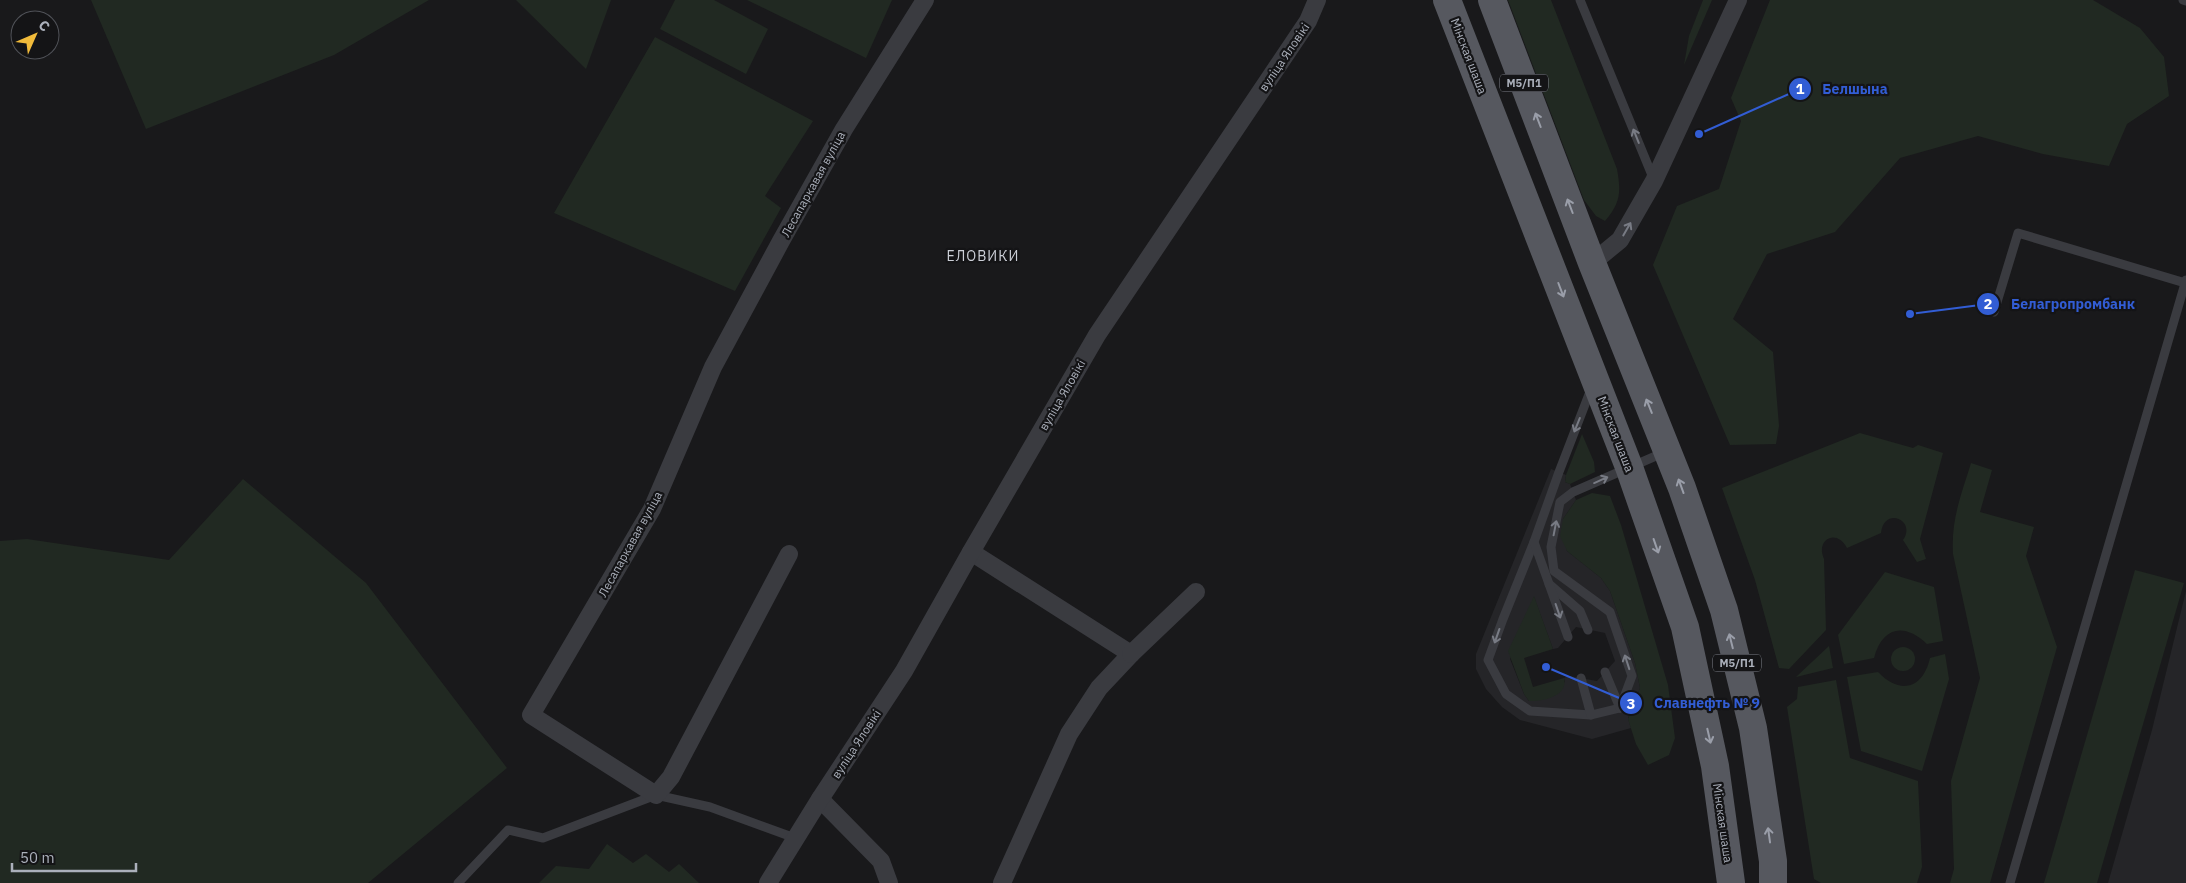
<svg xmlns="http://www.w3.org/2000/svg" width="2186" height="883" font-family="'IBM Plex Sans',sans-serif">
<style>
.built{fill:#252528;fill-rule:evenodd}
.green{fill:#212922}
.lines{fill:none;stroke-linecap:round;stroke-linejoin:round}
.service{stroke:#3a3b40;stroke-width:9}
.minor{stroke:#3a3b40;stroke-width:18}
.primary{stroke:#56585f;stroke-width:28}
.oneway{stroke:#9a9ea9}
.oneway2{stroke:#787b84}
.labels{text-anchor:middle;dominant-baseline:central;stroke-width:4.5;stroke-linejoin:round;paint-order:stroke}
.shield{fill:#141416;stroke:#7e818a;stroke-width:1}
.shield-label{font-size:11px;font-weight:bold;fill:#abb0bb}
.street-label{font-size:12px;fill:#abb0bb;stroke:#141416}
.neighbourhood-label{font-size:14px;letter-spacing:1px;fill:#cccfd7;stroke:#141416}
.leader{fill:none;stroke:#325dd4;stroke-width:2}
.callout-dot{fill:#325dd4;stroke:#141416;stroke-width:2}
.mark-label{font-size:15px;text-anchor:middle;font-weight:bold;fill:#fff}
.callout-label{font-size:14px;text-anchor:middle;font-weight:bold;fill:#325dd4;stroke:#141416;stroke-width:4.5;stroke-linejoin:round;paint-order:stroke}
</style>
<rect width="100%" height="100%" fill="#19191b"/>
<!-- built -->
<g class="built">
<path d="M1551,469l15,6 -1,7 5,2 6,16 -13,19 4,32 34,27 9,13 25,72 5,25 -12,30 3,10 -39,11 -72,-19 -18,-13 -16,-18 -10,-20v-15zM1534,597l19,52 5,-1 18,-21 29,6 10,28 -18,20 -28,-5 -5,2 1,4 -36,19 -5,-7 -14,-35z"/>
<polygon points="2186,591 2186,883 2108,883 2152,730"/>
</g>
<!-- green -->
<g class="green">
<polygon points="91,0 429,0 334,55 146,129"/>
<polygon points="516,0 611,0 586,69"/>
<polygon points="675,0 714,0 768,29 746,74 660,29"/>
<polygon points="747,0 892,0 866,58"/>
<path d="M1508,0h43l66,169c4,23 4,33 -12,52l-9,-5 -12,-16z"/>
<polygon points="1703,0 1712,0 1684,65 1689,36"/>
<polygon points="1770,0 2093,0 2140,28 2164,57 2169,96 2127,124 2109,166 2043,154 1978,136 1900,158 1835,232 1767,254 1733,319 1773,352 1779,426 1776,444 1730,445 1653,265 1677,206 1719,189 1741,121 1731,98"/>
<polygon points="655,37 813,121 765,196 781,208 735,291 554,213"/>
<path d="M1860,433l53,15 5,-3 25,8 -23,86 6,20 -9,3 -14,-22c14,-20 -19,-34 -22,-7l-34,15c-10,-20 -32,-9 -23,11l2,71 -37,39 -10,-1 -24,-88 -33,-92z"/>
<polygon points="1582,434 1594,462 1595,472 1570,484 1565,482 1566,475"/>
<path d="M1971,463l21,7 -12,42 54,15 -8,29 31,91 -67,236h-40l4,-14 -3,-88 29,-103 -27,-124c-2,-35 8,-58 18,-91z"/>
<polygon points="243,479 366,583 507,768 368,883 0,883 0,541 27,539 169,560"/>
<polygon points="1592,493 1610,496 1621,525 1668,685 1675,738 1669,755 1648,765 1636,744 1628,719 1640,688 1635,663 1610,591 1601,578 1567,551 1560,536 1563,519 1576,500"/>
<polygon points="2135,570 2184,583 2097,883 2044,883"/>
<path d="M1885,572l49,15 9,54 -16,3c-23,-22 -45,-17 -53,14l-30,6 -6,-29z"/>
<path d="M1534,596l19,53 -29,9 9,29 31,-9c5,18 -22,24 -35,23l-5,-7 -16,-43z"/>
<polygon points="1829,646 1833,668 1796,677"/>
<circle cx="1903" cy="659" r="12"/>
<path d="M1945,654l4,25 -27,92 -61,-20 -14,-74 31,-5c22,23 45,17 52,-14z"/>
<polygon points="1836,680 1850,758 1918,781 1922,867 1917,883 1821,883 1814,879 1787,707 1797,699 1798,687"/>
<polygon points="607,844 633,863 646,854 669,872 679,864 699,883 539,883 556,866 589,869"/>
</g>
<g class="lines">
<!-- service -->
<g class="service">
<polyline points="1580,0 1654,180"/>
<polyline points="2183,0 2186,1"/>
<polyline points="1994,312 2018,233 2185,283"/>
<polyline points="1534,542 1503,619 1488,660 1506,694 1530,711 1591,715"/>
<polyline points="1549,584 1580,611 1588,630"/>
<polyline points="1568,637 1534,542 1559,472 1591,389"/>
<polyline points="1605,672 1620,708"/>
<polyline points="1581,678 1591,715 1620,708"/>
<polyline points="1620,708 1632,676 1610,612 1554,571 1551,547 1560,502 1573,492 1665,452"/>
<polyline points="458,883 508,830 543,838 656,795 710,807 795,838"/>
<polyline points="2010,883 2186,280"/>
</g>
<!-- minor -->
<g class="minor">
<polyline points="1592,263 1620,240 1654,181 1738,0"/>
<polyline points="971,552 1131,654 1099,688 1069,734 1002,883"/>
<polyline points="789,554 671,777 656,795 531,715 652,509 713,367 781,241 844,129 925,0"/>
<polyline points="1131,654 1196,592"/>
<polyline points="820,799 881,861 889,883"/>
<polyline points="768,883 820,799 904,671 971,552 1097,335 1308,21 1317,0"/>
</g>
<!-- primary -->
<g class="primary">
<polyline points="1447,0 1629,467 1685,627 1715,766 1731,883"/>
<polyline points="1492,0 1592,263 1682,488 1724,610 1753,728 1773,861 1773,883"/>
</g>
</g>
<!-- one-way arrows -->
<defs><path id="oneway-shaft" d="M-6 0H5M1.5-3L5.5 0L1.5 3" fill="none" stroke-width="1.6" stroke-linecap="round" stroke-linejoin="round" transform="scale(1.25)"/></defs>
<g class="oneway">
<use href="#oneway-shaft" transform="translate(1538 120) rotate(-111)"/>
<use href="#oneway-shaft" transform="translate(1570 206) rotate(-111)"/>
<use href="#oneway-shaft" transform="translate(1561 290) rotate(69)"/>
<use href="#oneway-shaft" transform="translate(1649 406) rotate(-112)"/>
<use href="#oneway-shaft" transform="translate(1681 486) rotate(-110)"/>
<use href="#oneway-shaft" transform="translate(1656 546) rotate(71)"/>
<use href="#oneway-shaft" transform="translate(1731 641) rotate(-104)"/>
<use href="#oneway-shaft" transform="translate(1709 736) rotate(77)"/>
<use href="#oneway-shaft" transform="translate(1769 835) rotate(-98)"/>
</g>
<g class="oneway2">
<use href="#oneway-shaft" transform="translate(1636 136) rotate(-112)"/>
<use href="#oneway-shaft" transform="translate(1627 229) rotate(-60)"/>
<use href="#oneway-shaft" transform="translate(1577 425) rotate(112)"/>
<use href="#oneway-shaft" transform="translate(1601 480) rotate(-24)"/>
<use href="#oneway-shaft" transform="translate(1555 528) rotate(-79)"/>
<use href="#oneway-shaft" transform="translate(1558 611) rotate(71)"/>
<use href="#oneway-shaft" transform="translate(1497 636) rotate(109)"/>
<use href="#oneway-shaft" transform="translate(1627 662) rotate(-108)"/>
</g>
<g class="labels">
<!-- shield labels -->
<g class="shield">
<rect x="1500" y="74.5" width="48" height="17" rx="4"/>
<rect x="1713" y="654.5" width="48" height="17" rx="4"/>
</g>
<g class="shield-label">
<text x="1524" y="83">М5/П1</text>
<text x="1737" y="663">М5/П1</text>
</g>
<!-- street labels -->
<g class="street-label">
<text transform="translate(1469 56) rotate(69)">Мінская шаша</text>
<text transform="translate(1284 57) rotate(-56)">вуліца Яловікі</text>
<text transform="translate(813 184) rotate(-61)">Лесапаркавая вуліца</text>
<text transform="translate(1062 395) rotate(-60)">вуліца Яловікі</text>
<text transform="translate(1616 434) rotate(69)">Мінская шаша</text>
<text transform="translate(630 544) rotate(-61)">Лесапаркавая вуліца</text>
<text transform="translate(856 744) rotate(-57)">вуліца Яловікі</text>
<text transform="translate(1723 823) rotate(82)">Мінская шаша</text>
</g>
<!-- neighbourhood labels -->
<g class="neighbourhood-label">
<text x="983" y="256">ЕЛОВИКИ</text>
</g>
</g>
<!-- callouts -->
<path class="leader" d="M1699 134L1800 89M1910 314L1988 304M1546 667L1631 703"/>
<g class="callout-dot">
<circle cx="1699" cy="134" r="5"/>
<circle cx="1910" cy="314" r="5"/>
<circle cx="1546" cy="667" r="5"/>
<circle cx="1800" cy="89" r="12"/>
<circle cx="1988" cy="304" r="12"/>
<circle cx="1631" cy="703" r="12"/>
</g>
<g class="mark-label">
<text x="1800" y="94">1</text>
<text x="1988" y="309">2</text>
<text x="1631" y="709">3</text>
</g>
<g class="callout-label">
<text x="1855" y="94">Белшына</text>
<text x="2073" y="309">Белагропромбанк</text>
<text x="1707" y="708">Славнефть № 9</text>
</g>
<!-- north arrow -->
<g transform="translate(35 35) rotate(45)"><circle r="24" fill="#141416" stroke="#505258"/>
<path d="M0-4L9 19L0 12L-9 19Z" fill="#f1bb3b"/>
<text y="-8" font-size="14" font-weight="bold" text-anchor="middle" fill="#abb0bb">С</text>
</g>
<!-- scale -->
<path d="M12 863v8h124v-8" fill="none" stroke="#abb0bb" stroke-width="2.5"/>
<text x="20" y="863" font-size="15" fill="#abb0bb" stroke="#141416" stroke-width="4" paint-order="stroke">50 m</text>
</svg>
